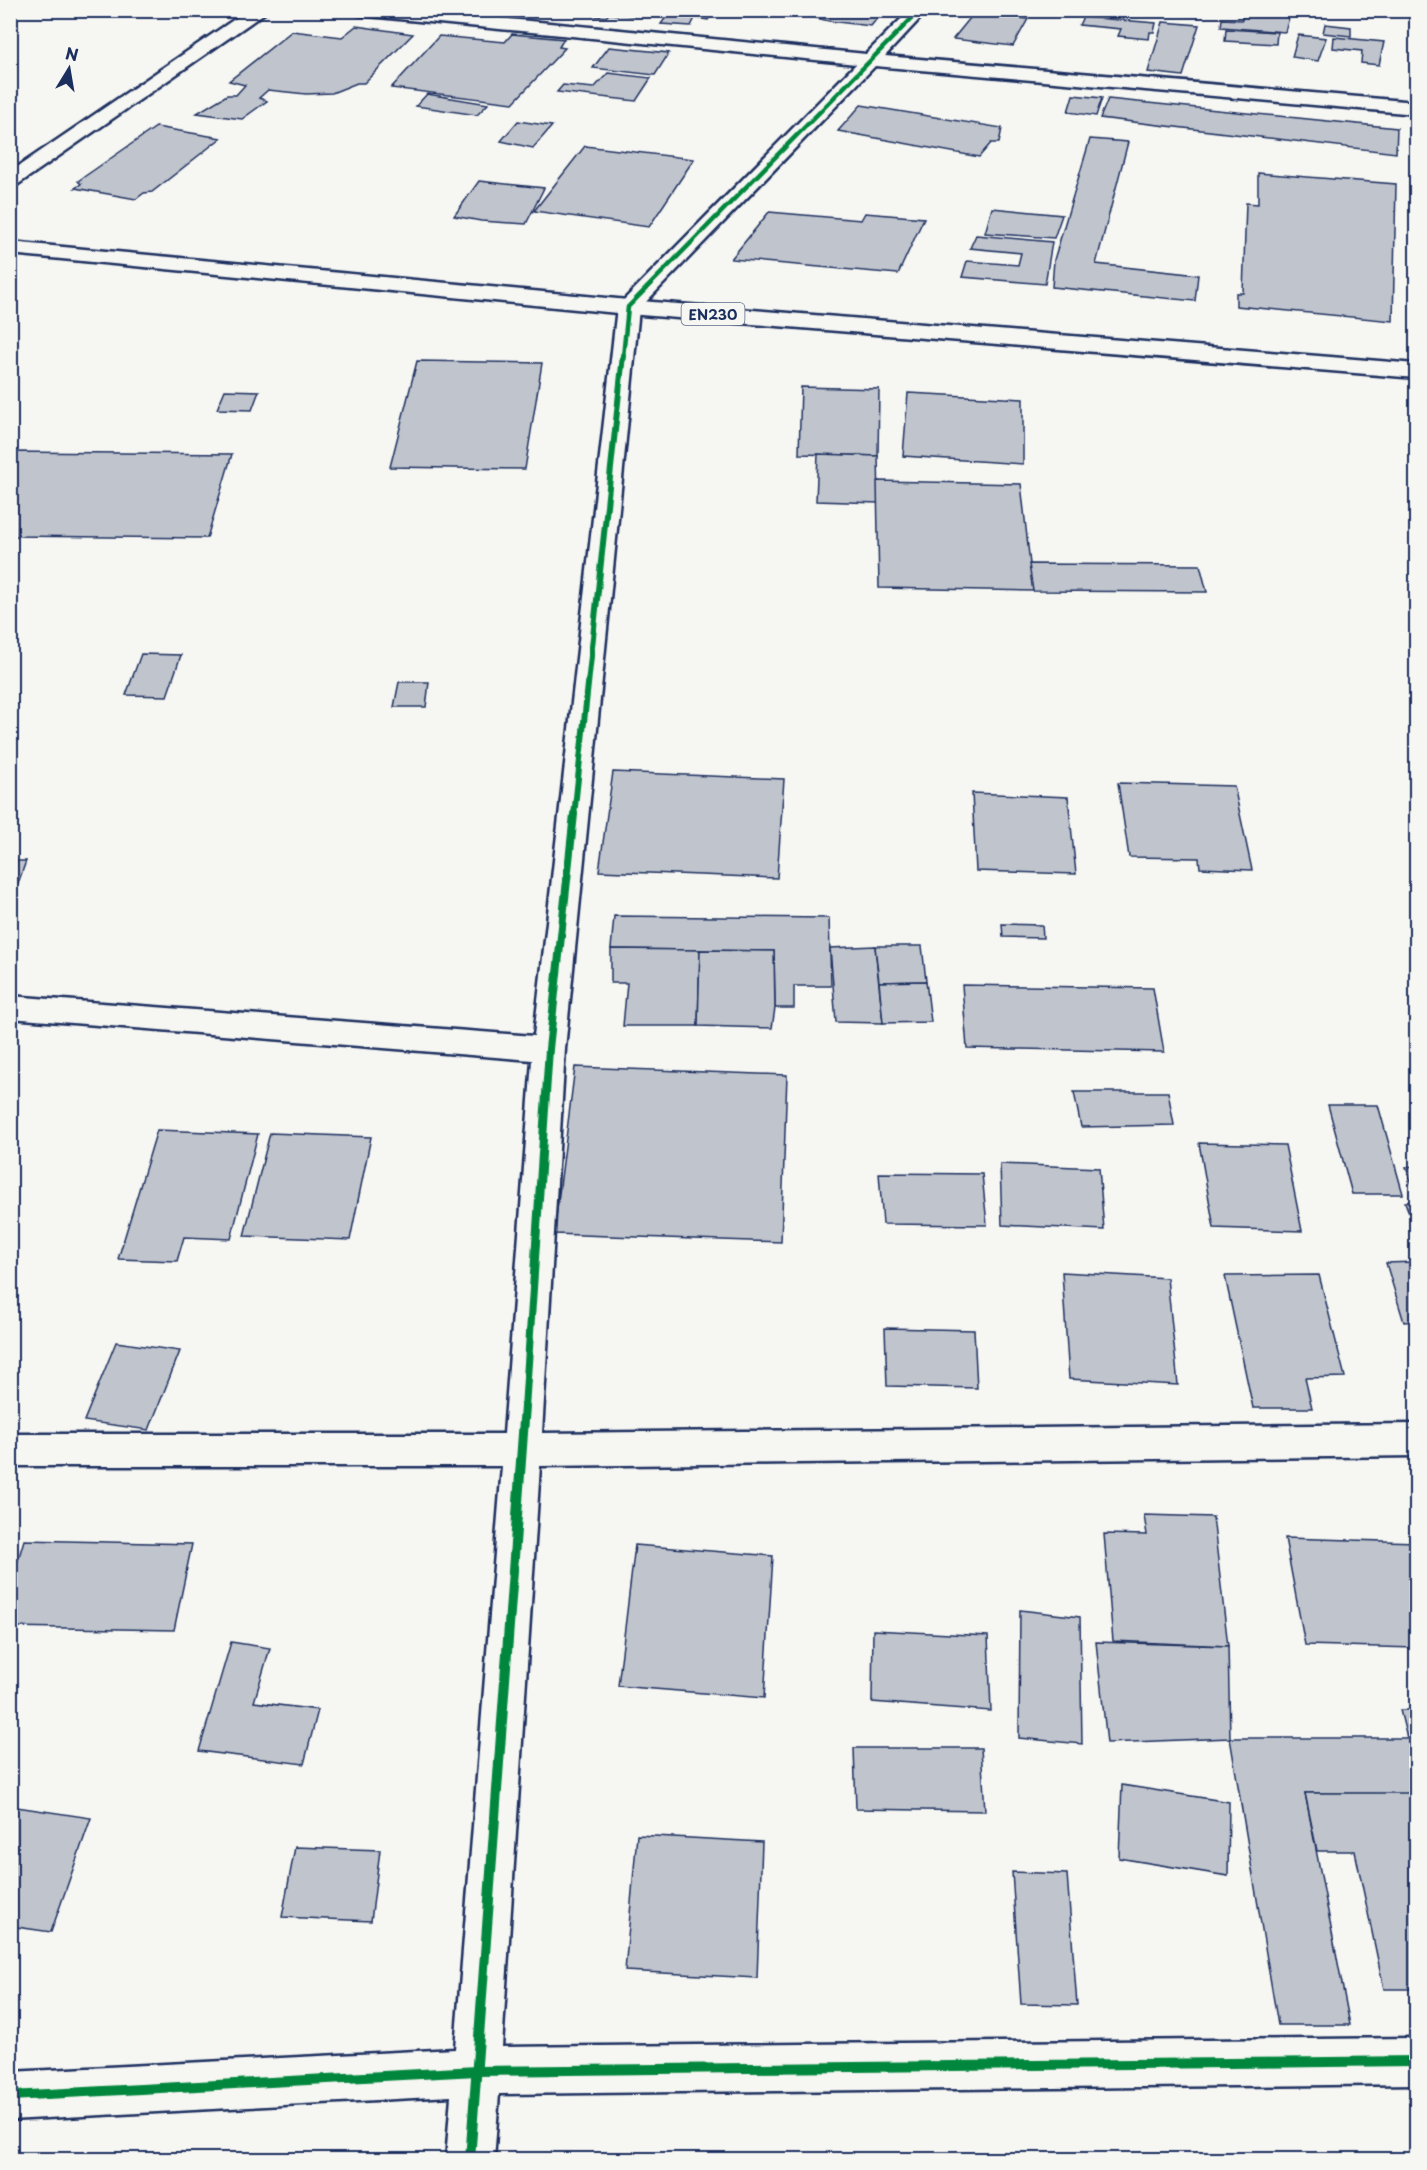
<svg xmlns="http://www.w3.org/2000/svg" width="1427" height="2170" font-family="'Playpen Sans',sans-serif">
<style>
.building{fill:#c0c4cd;stroke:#1b2f5e;stroke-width:1.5}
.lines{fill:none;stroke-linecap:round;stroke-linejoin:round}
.minor-casing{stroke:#1b2f5e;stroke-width:5}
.primary-casing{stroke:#1b2f5e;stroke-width:5}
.minor{fill:#f6f6f2;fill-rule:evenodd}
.primary{fill:#f6f6f2;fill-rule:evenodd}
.cycleway-far3-casing{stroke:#f6f6f2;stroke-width:7}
.cycleway-far2-casing{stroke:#f6f6f2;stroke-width:9}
.cycleway-far1-casing{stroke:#f6f6f2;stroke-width:11}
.cycleway-casing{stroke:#f6f6f2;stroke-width:14}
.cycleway-far3{stroke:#00873e;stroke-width:4.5}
.cycleway-far2{stroke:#00873e;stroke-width:6}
.cycleway-far1{stroke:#00873e;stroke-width:8}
.cycleway{stroke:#00873e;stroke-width:10}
.labels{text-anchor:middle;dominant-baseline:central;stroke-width:6;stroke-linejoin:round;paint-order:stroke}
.shield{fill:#f6f6f2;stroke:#5d6b8a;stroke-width:1.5}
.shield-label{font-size:14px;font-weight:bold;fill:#1b2f5e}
</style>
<rect width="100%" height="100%" fill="#f6f6f2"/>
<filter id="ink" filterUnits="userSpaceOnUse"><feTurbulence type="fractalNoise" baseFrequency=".0167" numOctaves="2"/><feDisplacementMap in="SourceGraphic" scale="12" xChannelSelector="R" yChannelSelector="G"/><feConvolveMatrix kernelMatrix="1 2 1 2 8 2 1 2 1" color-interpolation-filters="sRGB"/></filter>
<g filter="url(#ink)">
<!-- building -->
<g class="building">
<polygon points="578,10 699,10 691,26 661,24 667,16 639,13 635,16 609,14 606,17 575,14"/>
<polygon points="700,10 715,10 708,20 695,18"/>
<polygon points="802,10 884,10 871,26 829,21 816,18 817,12"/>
<polygon points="1369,10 1388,10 1387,16 1368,14"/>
<polygon points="975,12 1028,19 1013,46 953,39"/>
<polygon points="1242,12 1290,14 1285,32 1221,27 1222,19 1242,20"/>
<polygon points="1083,17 1156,23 1154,32 1150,32 1149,39 1118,36 1121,29 1079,25"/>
<polygon points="1163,22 1199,25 1183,76 1148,72"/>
<polygon points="1325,24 1351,27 1351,36 1323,33"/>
<polygon points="356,26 413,34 364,83 357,83 332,93 306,94 268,90 259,98 267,101 242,119 197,113 227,95 236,95 245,85 229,81 292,31 342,37"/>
<polygon points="1226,29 1277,32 1276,44 1225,41"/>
<polygon points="512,34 564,39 559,47 565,48 513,103 391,88 439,36 505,42"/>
<polygon points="1298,35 1326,38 1318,61 1292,57"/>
<polygon points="1334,37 1384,42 1379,65 1361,63 1362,51 1333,48"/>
<polygon points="609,47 669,53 655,75 593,68"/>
<polygon points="608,73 651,78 636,101 557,92 563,85 594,88"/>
<polygon points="427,94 488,104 477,115 416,106"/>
<polygon points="1073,95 1102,98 1096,116 1068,112"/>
<polygon points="1108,99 1397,128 1396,153 1100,118"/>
<polygon points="861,105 1002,128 999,143 991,143 979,157 838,131"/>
<polygon points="518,121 552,126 533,148 501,141"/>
<polygon points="156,127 221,138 152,192 144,193 136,199 75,188 81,184 78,181"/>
<polygon points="1090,139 1128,142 1096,264 1198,275 1195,301 1052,287 1054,260"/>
<polygon points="585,146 694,159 649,227 534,211"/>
<polygon points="1258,173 1396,184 1393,321 1236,306 1236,293 1243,293 1246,203 1258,204"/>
<polygon points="479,181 506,184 544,188 526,224 481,221 454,216"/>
<polygon points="992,208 1062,215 1054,238 985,233"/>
<polygon points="769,212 861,220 865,213 924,218 898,274 731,259"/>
<polygon points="976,235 1052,242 1045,284 962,277 967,261 1018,265 1021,253 970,248"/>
<polygon points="417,361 542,363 525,469 390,467"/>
<polygon points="801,387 879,389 878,456 799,454"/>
<polygon points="225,390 259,391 252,410 217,409"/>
<polygon points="908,393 1023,399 1023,464 903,456"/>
<polygon points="10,452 232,454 207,538 10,536"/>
<polygon points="818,454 878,456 879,503 816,501"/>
<polygon points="877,481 1021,484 1033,591 879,588"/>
<polygon points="1029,564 1200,565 1207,592 1033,591"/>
<polygon points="141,654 181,655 167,696 126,695"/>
<polygon points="399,682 429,682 426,707 394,707"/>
<polygon points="613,772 784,779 777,878 599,871"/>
<polygon points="1118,783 1234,786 1252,870 1200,868 1199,858 1129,857"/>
<polygon points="972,793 1068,797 1076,874 976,871"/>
<polygon points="10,861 26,861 10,906"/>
<polygon points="614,916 829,918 831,986 794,986 794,1008 775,1008 774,951 611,949"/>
<polygon points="1002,924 1042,925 1043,938 1003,937"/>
<polygon points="875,946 883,1023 836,1022 830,948"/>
<polygon points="875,946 922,946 926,981 879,982"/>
<polygon points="611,949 700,950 698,1026 623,1026 627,983 611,983"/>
<polygon points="700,950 774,951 775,1008 772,1028 698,1026"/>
<polygon points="926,981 931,1022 883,1023 879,982"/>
<polygon points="962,985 1153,988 1164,1052 967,1048"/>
<polygon points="575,1067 787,1075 781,1242 554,1234"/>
<polygon points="1074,1092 1168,1092 1174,1125 1081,1127"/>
<polygon points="1328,1105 1378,1105 1403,1194 1352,1194"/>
<polygon points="157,1130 258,1134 231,1239 184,1237 177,1261 118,1259"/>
<polygon points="270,1133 371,1137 350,1240 244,1236"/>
<polygon points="1199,1143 1285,1145 1302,1231 1214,1228"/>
<polygon points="1000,1164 1099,1168 1104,1230 1002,1225"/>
<polygon points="1416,1166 1416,1195 1406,1167"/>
<polygon points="879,1173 982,1174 987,1225 883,1224"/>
<polygon points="1416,1200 1416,1232 1405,1202"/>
<polygon points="1416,1262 1416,1321 1404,1322 1386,1263"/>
<polygon points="1062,1272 1167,1278 1178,1385 1069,1379"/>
<polygon points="1319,1275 1345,1377 1305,1378 1312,1408 1253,1408 1225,1276"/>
<polygon points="885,1328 974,1330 977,1388 887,1386"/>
<polygon points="116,1342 180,1351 149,1430 84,1421"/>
<polygon points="1144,1515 1213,1517 1228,1646 1113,1641 1104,1534 1147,1535"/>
<polygon points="1285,1538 1416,1542 1416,1648 1305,1645"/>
<polygon points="24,1540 192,1544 174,1630 10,1627 10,1587"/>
<polygon points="635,1545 773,1556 764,1698 618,1686"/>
<polygon points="1020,1610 1080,1617 1082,1744 1019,1738"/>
<polygon points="873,1630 988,1636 991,1711 872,1702"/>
<polygon points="231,1642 270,1648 254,1702 318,1710 304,1764 199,1751"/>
<polygon points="1096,1642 1228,1646 1230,1738 1107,1743"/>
<polygon points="1400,1710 1416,1710 1416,1794 1305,1793 1350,2025 1278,2025 1230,1738 1407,1738"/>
<polygon points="854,1748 981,1748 985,1811 856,1809"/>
<polygon points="1122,1785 1229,1802 1228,1876 1119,1858"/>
<polygon points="1305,1793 1416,1793 1416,1989 1384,1989 1355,1851 1317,1851"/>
<polygon points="10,1806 91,1818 51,1932 10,1926"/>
<polygon points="637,1835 762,1842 757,1978 625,1971"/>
<polygon points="295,1847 380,1850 371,1921 282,1917"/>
<polygon points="1012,1872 1067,1874 1077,2005 1021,2004"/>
</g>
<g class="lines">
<!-- minor casing -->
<g class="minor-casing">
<g id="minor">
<polygon points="248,10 269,10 17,185 10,187 10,172"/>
<polygon points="350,10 418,10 866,54 910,10 928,10 885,56 1416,102 1416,114 875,66 639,309 565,1049 542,1433 1416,1424 1416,1456 540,1466 502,2047 1416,2038 1416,2084 499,2094 494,2160 446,2160 451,2096 10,2120 10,2072 455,2049 502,1466 10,1466 10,1434 504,1434 532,1060 10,1018 10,996 534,1036 617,307 856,64 358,15"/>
</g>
</g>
<!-- primary casing -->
<g class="primary-casing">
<polygon id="primary" points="10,242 628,300 1416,364 1416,378 628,314 10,254"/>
</g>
<!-- minor -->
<use href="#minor" class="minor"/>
<!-- primary -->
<use href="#primary" class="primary"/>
<!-- cycleway-far3 casing -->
<g class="cycleway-far3-casing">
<polyline id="cycleway-far3" points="623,357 628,307 920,10"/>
</g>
<!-- cycleway-far2 casing -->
<g class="cycleway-far2-casing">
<polyline id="cycleway-far2" points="574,816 623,355"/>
</g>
<!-- cycleway-far1 casing -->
<g class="cycleway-far1-casing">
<polyline id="cycleway-far1" points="525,1408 549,1049 574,814"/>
</g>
<!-- cycleway casing -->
<g class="cycleway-casing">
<g id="cycleway">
<polyline points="10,2096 477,2071 1416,2061"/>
<polyline points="470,2160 525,1406"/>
</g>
</g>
<!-- cycleway-far3 -->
<use href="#cycleway-far3" class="cycleway-far3"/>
<!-- cycleway-far2 -->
<use href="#cycleway-far2" class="cycleway-far2"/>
<!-- cycleway-far1 -->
<use href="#cycleway-far1" class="cycleway-far1"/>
<!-- cycleway -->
<use href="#cycleway" class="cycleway"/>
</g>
</g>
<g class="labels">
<!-- shield labels -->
<rect class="shield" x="681.5" y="303" width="63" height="22" rx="4.5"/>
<g class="shield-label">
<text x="713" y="314">EN230</text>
</g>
</g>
<!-- margin -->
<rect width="1427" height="2170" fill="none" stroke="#f6f6f2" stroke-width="36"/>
<rect x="18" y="18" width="1391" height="2134" fill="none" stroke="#1b2f5e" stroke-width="2" filter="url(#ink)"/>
<!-- north arrow -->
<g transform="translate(69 69) rotate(11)" stroke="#f6f6f2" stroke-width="4.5" paint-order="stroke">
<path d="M0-4.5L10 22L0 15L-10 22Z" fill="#1b2f5e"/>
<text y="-9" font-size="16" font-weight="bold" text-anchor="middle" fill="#1b2f5e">N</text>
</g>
</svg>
